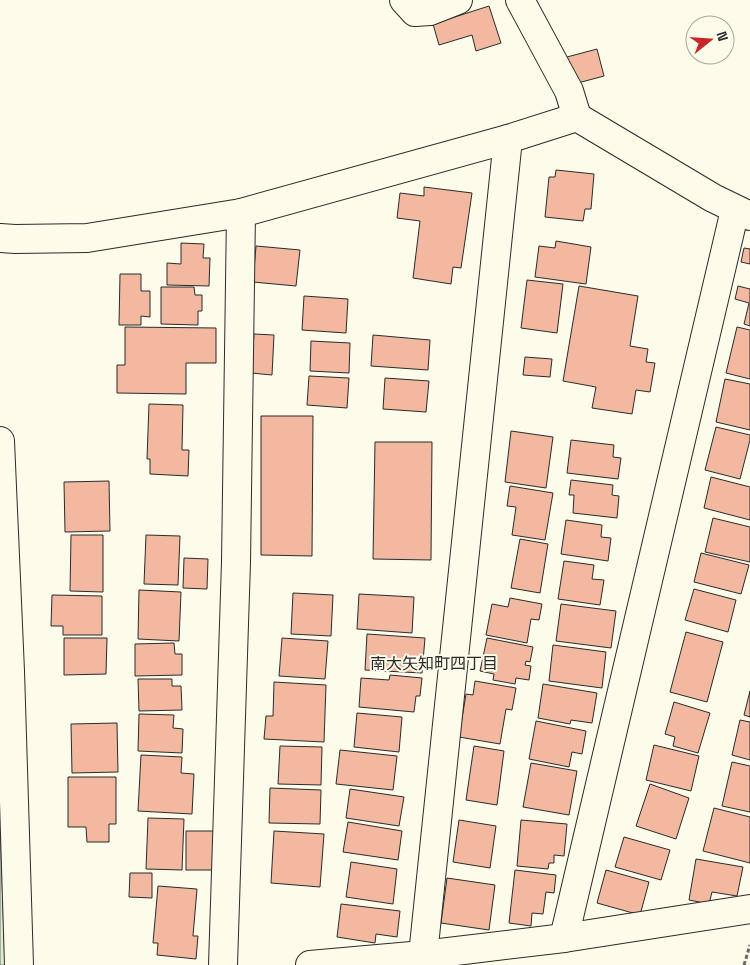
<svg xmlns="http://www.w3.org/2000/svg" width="750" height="965" font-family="'Space Grotesk','Noto Sans JP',sans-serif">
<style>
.green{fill:#deebd1;stroke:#74746e}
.building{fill:#f2b8a0;stroke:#2b2b2b}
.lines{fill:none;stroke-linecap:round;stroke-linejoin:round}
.minor-casing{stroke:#2b2b2b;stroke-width:30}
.path{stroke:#6a6964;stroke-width:3;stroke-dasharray:4 2.5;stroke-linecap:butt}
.minor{stroke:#fdfbea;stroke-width:28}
.labels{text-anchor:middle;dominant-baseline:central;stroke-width:4;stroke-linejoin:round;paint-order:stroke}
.neighbourhood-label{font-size:16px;fill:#2b2b2b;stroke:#fdfbea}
</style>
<rect width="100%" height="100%" fill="#fdfbea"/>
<!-- green -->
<polygon class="green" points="0,824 5,965 0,965"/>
<!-- building -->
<g class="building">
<polygon points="489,6 501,43 476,51 472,35 439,45 433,24"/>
<polygon points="597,49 604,76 574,84 567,57"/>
<polygon points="556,170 594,174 591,209 585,209 583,221 545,217 549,177 555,177"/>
<polygon points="424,187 472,193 461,268 453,267 451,284 413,278 420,221 397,218 400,193 424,196"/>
<polygon points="556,241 591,247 586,284 535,277 539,246 555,248"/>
<polygon points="181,243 204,244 203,258 210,258 209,286 167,285 167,263 181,264"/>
<polygon points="256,246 300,250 296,286 253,282"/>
<polygon points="744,248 750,249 750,264 741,262"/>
<polygon points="120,274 141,274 141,291 150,291 150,317 141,316 141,325 119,325"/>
<polygon points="527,280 563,284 557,333 521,328"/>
<polygon points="579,286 638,296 630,346 648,349 646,362 655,363 650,392 636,390 632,414 592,408 596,387 563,381"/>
<polygon points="738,286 750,289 750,326 744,324 749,303 735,299"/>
<polygon points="161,287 194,287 195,295 202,295 202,311 198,311 198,325 161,324"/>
<polygon points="304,296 348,299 346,333 302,330"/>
<polygon points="125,327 216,328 216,363 186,363 186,394 117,393 117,365 125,365"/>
<polygon points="737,327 750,330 750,379 726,373"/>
<polygon points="254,334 274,335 272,375 251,373"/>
<polygon points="373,335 430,340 428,370 371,366"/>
<polygon points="311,341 350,343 349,373 310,371"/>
<polygon points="525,357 552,359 550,377 523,375"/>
<polygon points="309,376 349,378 347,408 307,405"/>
<polygon points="385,378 429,381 426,412 383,409"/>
<polygon points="725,379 750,384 750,430 716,422"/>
<polygon points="149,404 183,405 182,450 189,450 188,476 150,474 150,459 147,459"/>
<polygon points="261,416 313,416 312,556 261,555"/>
<polygon points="716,427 750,435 750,440 740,479 705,470"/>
<polygon points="511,431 553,437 546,488 505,482"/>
<polygon points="571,440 614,445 613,457 621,458 618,479 567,473"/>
<polygon points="375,442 432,442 431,560 373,559"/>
<polygon points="711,477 750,487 750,520 704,508"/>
<polygon points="571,480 613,485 612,495 619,496 617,518 573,513 574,495 569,495"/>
<polygon points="109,481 110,531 65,532 64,482"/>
<polygon points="510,486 553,493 545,540 512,535 516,507 507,506"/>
<polygon points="713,518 750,527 750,562 705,552"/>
<polygon points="566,520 602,525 601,537 611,538 608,561 561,554"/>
<polygon points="71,535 103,535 103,592 70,591"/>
<polygon points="146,535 180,536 178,585 144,584"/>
<polygon points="520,539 548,544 540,593 511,588"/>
<polygon points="701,553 749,565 741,594 694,582"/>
<polygon points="184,558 208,559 207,589 183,588"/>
<polygon points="564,561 594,565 592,579 604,580 600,605 558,599"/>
<polygon points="694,589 736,600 728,632 685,620"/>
<polygon points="139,590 181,592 179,641 138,639"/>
<polygon points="293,593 333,595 331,636 291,634"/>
<polygon points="359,594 414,597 412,633 357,629"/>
<polygon points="52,595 102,596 102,635 63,635 63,626 51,626"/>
<polygon points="510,598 542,604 539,620 531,619 527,643 486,635 492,604 508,607"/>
<polygon points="561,604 616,611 611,648 556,641"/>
<polygon points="686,632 723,642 707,702 670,692"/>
<polygon points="367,634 425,638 422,673 365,670"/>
<polygon points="64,638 107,638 106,674 64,675"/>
<polygon points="282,638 328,641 325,679 279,676"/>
<polygon points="487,638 533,647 530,662 526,661 525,665 531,666 529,680 516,678 515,684 493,680 494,674 480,671"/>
<polygon points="174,643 175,654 182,654 182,675 135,676 135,644"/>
<polygon points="553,645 606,652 602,688 549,681"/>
<polygon points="390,675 422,678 420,696 416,696 414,712 359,707 361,678 389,680"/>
<polygon points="138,679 172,679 172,686 181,686 182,710 139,711"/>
<polygon points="475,681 516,688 512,710 506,709 500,744 459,737 466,694 473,695"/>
<polygon points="274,682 326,685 324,742 264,739 266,716 273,716"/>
<polygon points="543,684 597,693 592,723 571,720 570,724 538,718"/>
<polygon points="750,691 750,717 744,715"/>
<polygon points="674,702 710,713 698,753 673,746 675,737 665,734"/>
<polygon points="357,713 402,717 399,752 354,747"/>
<polygon points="139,714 174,715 173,728 183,729 182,753 138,751"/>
<polygon points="740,720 750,722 750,760 732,755"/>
<polygon points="536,721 586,731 582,754 572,752 569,767 529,759"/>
<polygon points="117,723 118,772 72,773 71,724"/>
<polygon points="654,745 699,756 691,791 646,780"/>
<polygon points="280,746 322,747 321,785 278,784"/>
<polygon points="474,746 504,751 497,805 466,800"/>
<polygon points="340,750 397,756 393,790 336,784"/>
<polygon points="141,755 182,757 181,773 194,774 192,814 138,811"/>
<polygon points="732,762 750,766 750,812 722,806"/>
<polygon points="531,763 577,771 569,815 523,807"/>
<polygon points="68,777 116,777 116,824 109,824 109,842 87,842 86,827 68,827"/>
<polygon points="650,784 689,798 676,839 636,826"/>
<polygon points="270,788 321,790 320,824 269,823"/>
<polygon points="350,789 404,797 399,826 346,818"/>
<polygon points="714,808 750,817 750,863 703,851"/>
<polygon points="148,818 184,819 182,870 146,869"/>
<polygon points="459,820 496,826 490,868 453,862"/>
<polygon points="521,820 567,824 564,856 554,855 554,863 549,863 548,869 517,866"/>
<polygon points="348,822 402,831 398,860 343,852"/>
<rect x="186" y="831" width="28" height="39"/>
<polygon points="274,831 324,834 320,887 271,883"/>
<polygon points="624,837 670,850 661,880 615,867"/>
<polygon points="696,859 743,867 737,896 712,892 709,904 689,900"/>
<polygon points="351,862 397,869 393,904 346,897"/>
<polygon points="515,870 556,875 554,893 546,892 543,914 532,913 531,926 509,923"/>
<polygon points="606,870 649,882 640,915 597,903"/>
<polygon points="130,873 152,873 152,898 129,897"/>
<polygon points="447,878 495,885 489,930 441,923"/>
<polygon points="158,886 197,889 193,936 198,936 196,959 157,955 158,943 153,943"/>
<polygon points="341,904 400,911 397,937 376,934 375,943 337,937"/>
</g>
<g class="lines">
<!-- minor casing -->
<g class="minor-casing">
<g id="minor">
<polyline points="404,0 415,12 430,11 458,0"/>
<polyline points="520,0 569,91 577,117"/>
<polyline points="0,238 15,239 87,238 241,213 508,139 577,117 713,198 750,216"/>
<polyline points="0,441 10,671 19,965"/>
<polyline points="564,938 735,210"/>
<polyline points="423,955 508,139"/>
<polyline points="223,965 236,562 241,213"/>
<polyline points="310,965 423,955 564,938 750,909"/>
</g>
</g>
<!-- path -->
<polyline class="path" points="744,965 750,945"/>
<!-- minor -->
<use href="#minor" class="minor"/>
</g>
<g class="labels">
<!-- neighbourhood labels -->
<g class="neighbourhood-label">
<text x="434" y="663">南大矢知町四丁目</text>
</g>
</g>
<!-- north arrow -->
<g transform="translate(710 40) rotate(73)"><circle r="24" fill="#fdfbea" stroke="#a9a89e"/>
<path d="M0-4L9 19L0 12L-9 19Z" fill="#c62828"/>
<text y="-8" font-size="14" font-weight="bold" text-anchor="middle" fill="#2b2b2b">N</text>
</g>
</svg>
